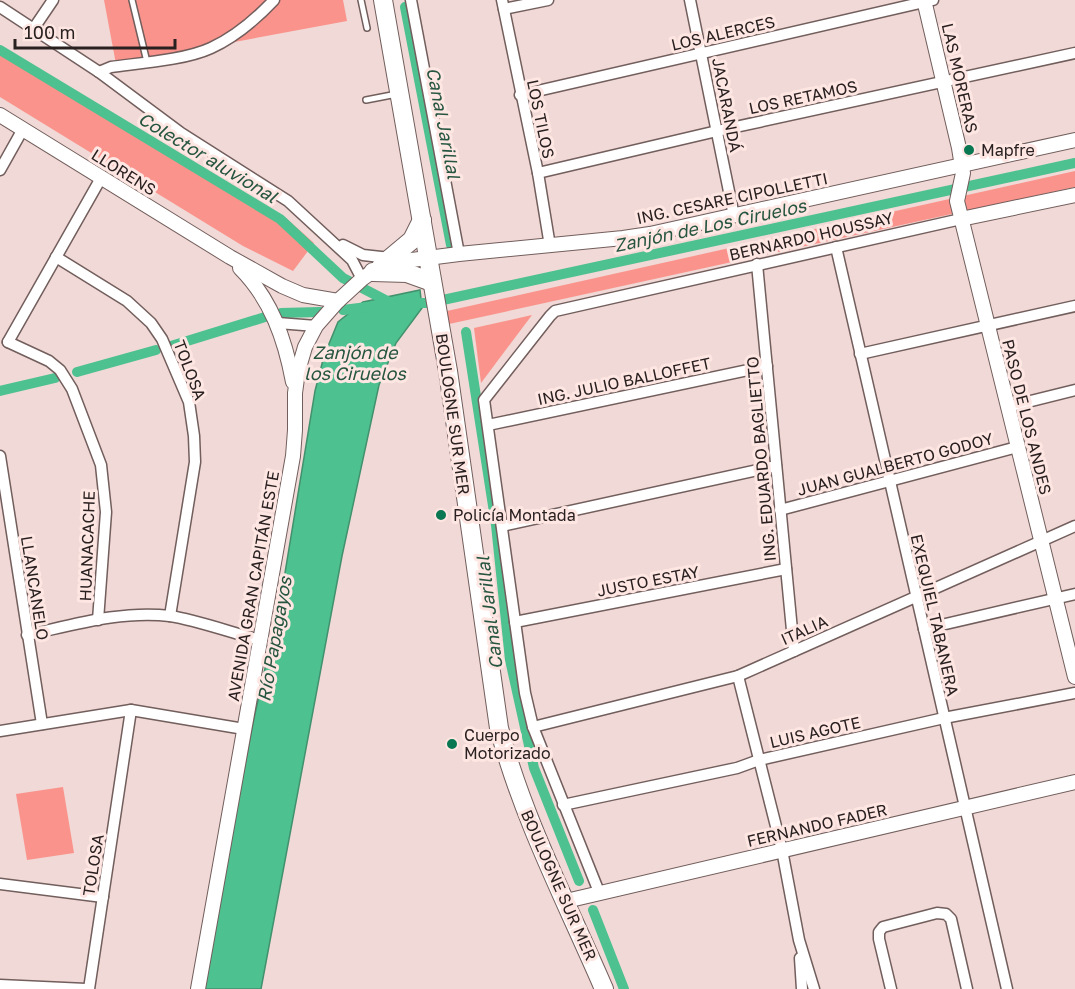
<svg xmlns="http://www.w3.org/2000/svg" width="1075" height="989" font-family="'Golos Text',sans-serif">
<style>
.green{fill:#fa938b}
.water{fill:#4dc190;stroke:#42916e;stroke-width:1.5}
.lines{fill:none;stroke-linecap:round;stroke-linejoin:round}
.canal{stroke:#4dc190;stroke-width:10}
.service-casing{stroke:#725e5c;stroke-width:8}
.minor-casing{stroke:#725e5c;stroke-width:13}
.tertiary-casing{stroke:#725e5c;stroke-width:16}
.primary-casing{stroke:#725e5c;stroke-width:20}
.service{stroke:#fff;stroke-width:5}
.minor{stroke:#fff;stroke-width:10}
.tertiary{stroke:#fff;stroke-width:14}
.primary{stroke:#fff;stroke-width:18}
.poi-dot{fill:#087752;stroke:#fee6e3;stroke-width:2}
.labels{text-anchor:middle;dominant-baseline:central;stroke-width:6;stroke-linejoin:round;paint-order:stroke}
.street-label{font-size:16px;fill:#292020;stroke:#fee6e3}
.poi-label{font-size:16px;fill:#292020;stroke:#fee6e3;text-anchor:start}
.water-label{font-size:18px;font-style:italic;fill:#265540;stroke:#fee6e3}
</style>
<rect width="100%" height="100%" fill="#f0d9d6"/>
<!-- green -->
<g class="green">
<polygon points="104,0 343,0 347,21 116,64"/>
<polygon points="0,53 286,218 314,243 293,271 243,246 0,97"/>
<polygon points="1075,171 1075,187 449,324 447,311"/>
<polygon points="532,315 481,383 474,328"/>
<polygon points="63,787 74,853 27,860 16,794"/>
</g>
<!-- water -->
<polygon class="water" points="420,290 422,308 396,343 379,385 342,556 261,989 202,989 253,723 282,591 315,391 324,356 338,322 363,302"/>
<g class="lines">
<!-- canal -->
<g class="canal">
<polyline points="405,7 451,245"/>
<polyline points="0,50 280,219 343,278 391,303"/>
<polyline points="409,303 429,303 1075,163"/>
<polyline points="343,310 367,307"/>
<polyline points="281,313 320,312"/>
<polyline points="466,332 496,525 510,660 534,768 579,881"/>
<polyline points="171,346 265,317"/>
<polyline points="77,372 156,350"/>
<polyline points="0,391 55,378"/>
<polyline points="593,910 624,989"/>
</g>
<!-- service casing -->
<g class="service-casing">
<g id="service">
<polyline points="132,0 147,62"/>
<polyline points="361,0 367,28"/>
<polyline points="366,100 397,94"/>
</g>
</g>
<!-- minor casing -->
<g class="minor-casing">
<g id="minor">
<polyline points="411,0 459,254"/>
<polyline points="502,0 538,173 550,246"/>
<polyline points="690,0 734,216"/>
<polyline points="0,7 99,72 181,133 288,201 352,260 362,279"/>
<polyline points="504,9 548,0"/>
<polyline points="34,28 53,0"/>
<path d="M99,72l12,-5c29,-4 74,-7 100,-19 24,-11 46,-30 63,-48"/>
<polyline points="520,95 933,0"/>
<polyline points="0,170 23,129"/>
<polyline points="538,173 717,131 1075,53"/>
<polyline points="343,245 363,255 390,258"/>
<polyline points="836,247 1007,989"/>
<polyline points="56,257 127,301 151,323 162,339 189,402 194,436 195,462 170,616"/>
<polyline points="757,264 794,651"/>
<polyline points="278,323 316,326"/>
<polyline points="8,342 49,361 60,370 72,389 101,465 106,512 98,620"/>
<polyline points="8,342 101,178"/>
<polyline points="860,354 1075,306"/>
<polyline points="1007,407 1075,390"/>
<polyline points="488,425 767,366"/>
<polyline points="0,456 42,724"/>
<polyline points="780,510 1017,447"/>
<polyline points="502,526 776,466"/>
<polyline points="515,622 786,569"/>
<polyline points="924,629 1075,594"/>
<path d="M27,635c46,-10 95,-25 143,-19 27,4 62,17 90,24"/>
<polyline points="738,676 782,850 799,940 814,989"/>
<polyline points="533,727 738,676 1075,526"/>
<polyline points="0,731 131,710 244,729"/>
<polyline points="563,805 737,768 759,760 944,718 1075,693"/>
<polyline points="0,884 103,897"/>
<polyline points="599,892 533,727 525,693 484,400 550,316 555,311 961,219"/>
<polyline points="800,958 802,989"/>
<polyline points="0,985 86,989"/>
<polyline points="89,989 131,710"/>
<polyline points="891,989 879,939 879,932 883,927 937,913 946,914 951,919 967,989"/>
</g>
</g>
<!-- tertiary casing -->
<g class="tertiary-casing">
<g id="tertiary">
<polyline points="924,0 959,148 963,173 957,201 959,209 1075,677"/>
<polyline points="0,115 230,257 282,286 303,295 338,301"/>
<polyline points="961,219 1075,195"/>
<path d="M240,268c31,31 45,71 53,114"/>
<polyline points="566,901 1075,782"/>
<polyline points="198,989 293,456 295,430 295,393 298,371 305,347 316,326 338,301 362,279 382,265 396,262 459,254 623,238 650,234 1075,140"/>
</g>
</g>
<!-- primary casing -->
<g class="primary-casing">
<g id="primary">
<path d="M383,0l65,371 51,357c24,91 68,175 105,261"/>
<polyline points="382,265 412,240 422,220"/>
<polyline points="373,272 407,273 432,282"/>
</g>
</g>
<!-- service -->
<use href="#service" class="service"/>
<!-- minor -->
<use href="#minor" class="minor"/>
<!-- tertiary -->
<use href="#tertiary" class="tertiary"/>
<!-- primary -->
<use href="#primary" class="primary"/>
</g>
<!-- markers -->
<g class="poi-dot">
<circle cx="969" cy="150" r="6"/>
<circle cx="441" cy="515" r="6"/>
<circle cx="452" cy="744" r="6"/>
</g>
<g class="labels">
<!-- street labels -->
<g class="street-label">
<text transform="translate(723 33) rotate(-13)">LOS ALERCES</text>
<text transform="translate(960 78) rotate(77)">LAS MORERAS</text>
<text transform="translate(803 97) rotate(-12)">LOS RETAMOS</text>
<text transform="translate(727 105) rotate(79)">JACARANDÁ</text>
<text transform="translate(541 119) rotate(78)">LOS TILOS</text>
<text transform="translate(124 172) rotate(32)">LLORENS</text>
<text transform="translate(732 198) rotate(-12)">ING. CESARE CIPOLLETTI</text>
<text transform="translate(811 236) rotate(-13)">BERNARDO HOUSSAY</text>
<text transform="translate(190 370) rotate(69)">TOLOSA</text>
<text transform="translate(624 381) rotate(-12)">ING. JULIO BALLOFFET</text>
<text transform="translate(453 414) rotate(82)">BOULOGNE SUR MER</text>
<text transform="translate(1027 417) rotate(76)">PASO DE LOS ANDES</text>
<text transform="translate(761 459) rotate(-95)">ING. EDUARDO BAGLIETTO</text>
<text transform="translate(895 464) rotate(-15)">JUAN GUALBERTO GODOY</text>
<text transform="translate(87 546) rotate(-88)">HUANACACHE</text>
<text transform="translate(648 581) rotate(-11)">JUSTO ESTAY</text>
<text transform="translate(253 586) rotate(-80)">AVENIDA GRAN CAPITÁN ESTE</text>
<text transform="translate(35 588) rotate(81)">LLANCANELO</text>
<text transform="translate(935 615) rotate(77)">EXEQUIEL TABANERA</text>
<text transform="translate(804 630) rotate(-24)">ITALIA</text>
<text transform="translate(815 732) rotate(-13)">LUIS AGOTE</text>
<text transform="translate(817 825) rotate(-13)">FERNANDO FADER</text>
<text transform="translate(93 865) rotate(-81)">TOLOSA</text>
<text transform="translate(559 885) rotate(66)">BOULOGNE SUR MER</text>
</g>
<!-- poi labels -->
<g class="poi-label">
<text x="981" y="150">Mapfre</text>
<text x="453" y="515">Policía Montada</text>
<text x="464" y="735">Cuerpo<tspan x="464" dy="18">Motorizado</tspan></text>
</g>
<!-- water labels -->
<g class="water-label">
<text transform="translate(444 123) rotate(79)">Canal Jarillal</text>
<text transform="translate(208 157) rotate(31)">Colector aluvional</text>
<text transform="translate(710 225) rotate(-12)">Zanjón de Los Ciruelos</text>
<text x="355" y="352">Zanjón de<tspan x="355" dy="21">los Ciruelos</tspan></text>
<text transform="translate(489 613) rotate(-97)">Canal Jarillal</text>
<text transform="translate(274 639) rotate(-80)">Río Papagayos</text>
</g>
</g>
<!-- scale -->
<path d="M15 39v9h160v-9" fill="none" stroke="#292020" stroke-width="3"/>
<text x="24" y="39" font-size="18" fill="#292020" stroke="#fee6e3" stroke-width="4.5" paint-order="stroke">100 m</text>
</svg>
